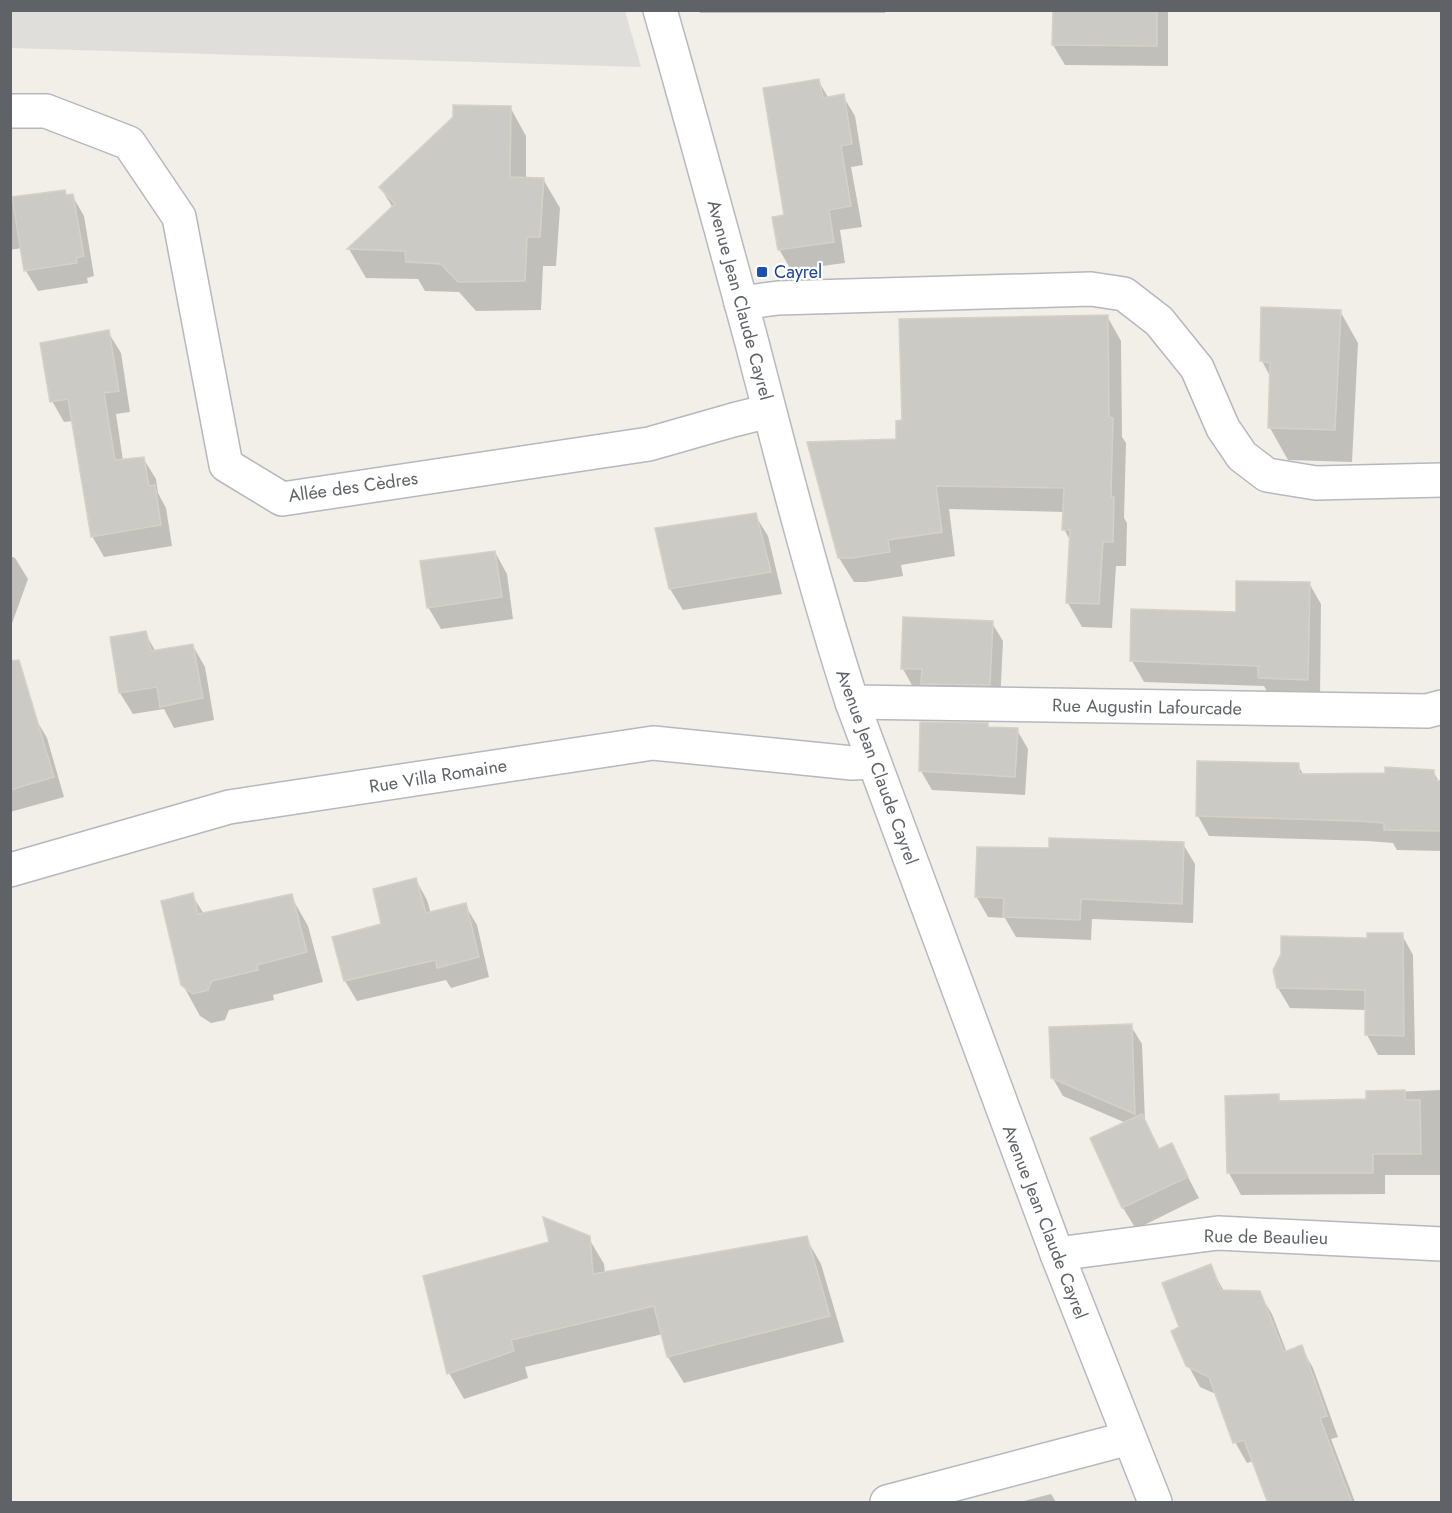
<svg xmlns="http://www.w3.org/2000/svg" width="1452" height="1513" font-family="Jost,sans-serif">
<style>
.industrial{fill:#e0deda}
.shadow{fill:#0003}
.building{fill:#cccac5;stroke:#d6d1c6;stroke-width:1.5}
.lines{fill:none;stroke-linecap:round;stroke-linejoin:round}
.minor-casing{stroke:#b5b8bc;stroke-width:36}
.secondary-casing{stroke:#b6babf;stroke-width:36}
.minor{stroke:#fff;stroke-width:33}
.secondary{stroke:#fff;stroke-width:33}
.transit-dot{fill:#1a4fb4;stroke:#fff;stroke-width:2}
.labels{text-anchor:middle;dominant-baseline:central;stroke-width:4.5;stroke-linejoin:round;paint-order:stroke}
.transit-label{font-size:18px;fill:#164399;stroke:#fff;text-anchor:start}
.street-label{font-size:18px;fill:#5f6368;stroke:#fff}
</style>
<rect width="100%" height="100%" fill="#f1efe8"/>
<!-- industrial -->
<polygon class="industrial" points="625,11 641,67 11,48 11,11"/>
<!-- shadow -->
<g class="shadow">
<polygon points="698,10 885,10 885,13 700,13"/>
<polygon points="1054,10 1168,10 1168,66 1065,65 1053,45"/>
<polygon points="818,80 829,99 843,96 855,116 863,165 851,167 862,227 840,230 845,263 791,270 779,249"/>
<polygon points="510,107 526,136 526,179 543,179 560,208 556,266 543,266 541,310 476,311 459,292 425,291 418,279 366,278 349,249 393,208 380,187"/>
<polygon points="64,192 66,196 72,195 84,216 94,276 87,278 88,283 38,291 26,271 22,248 10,250 10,199"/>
<polygon points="1340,311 1358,343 1352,462 1288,460 1270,428 1271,378 1262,361"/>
<polygon points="1107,316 1121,341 1122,437 1126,443 1124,518 1127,523 1126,566 1116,566 1112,628 1082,627 1068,603 1071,542 1064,529 1065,512 949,509 955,556 901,565 903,576 866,582 854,582 839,558 897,440 904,422"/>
<polygon points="108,332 121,353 130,412 116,414 123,461 143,458 156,479 158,493 166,508 172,546 104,557 92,536 73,421 64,422 52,401"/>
<polygon points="755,515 768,536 782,594 683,610 670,589 657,529"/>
<polygon points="495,552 507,574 513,619 441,629 428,607"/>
<polygon points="10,556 15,558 28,579 10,629"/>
<polygon points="1309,583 1321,604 1320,700 1271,698 1264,686 1144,682 1132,661"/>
<polygon points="992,623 1003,641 1000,703 913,687 903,669"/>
<polygon points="145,633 156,652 193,646 205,667 214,720 174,728 164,709 133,714 120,693"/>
<polygon points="10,700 37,721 47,738 64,797 10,812"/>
<polygon points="987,724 990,729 1017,730 1028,749 1025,795 932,790 921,771"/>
<polygon points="1298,765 1304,776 1386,775 1433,771 1439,782 1442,782 1442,851 1397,850 1393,843 1368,841 1209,836 1198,816"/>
<polygon points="1183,844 1195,864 1193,923 1092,919 1091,940 1016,937 1005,918 988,917 976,896 1051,850"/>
<polygon points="416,880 427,900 431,914 465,905 477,925 489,977 451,988 446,980 357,1001 345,981"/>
<polygon points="192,895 204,914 291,896 308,926 323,982 273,995 274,1000 229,1010 225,1020 211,1023 200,1016 183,985"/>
<polygon points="1402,935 1413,955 1415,1055 1378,1055 1367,1035 1366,1010 1290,1008 1278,988 1369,940"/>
<polygon points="1131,1026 1142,1044 1145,1122 1160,1150 1171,1145 1199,1198 1136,1229 1123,1208 1092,1139 1126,1123 1063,1096 1052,1077"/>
<polygon points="1442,1090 1442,1175 1385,1175 1385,1194 1241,1195 1229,1173 1227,1098 1278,1096 1282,1103 1367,1100 1367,1093"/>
<polygon points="588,1237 604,1264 605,1274 806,1238 821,1264 844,1342 684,1383 668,1357 663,1334 525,1367 528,1378 464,1399 449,1373 550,1244"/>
<polygon points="1210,1266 1224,1291 1259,1293 1272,1314 1287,1353 1301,1347 1313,1368 1338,1437 1331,1439 1355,1502 1268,1502 1269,1502 1254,1461 1247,1463 1235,1442 1218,1395 1200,1387 1188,1365 1181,1328"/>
<polygon points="1051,1494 1056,1502 1020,1502"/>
</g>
<!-- building -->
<g class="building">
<polygon points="1053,10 1157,10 1157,46 1052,45"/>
<polygon points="819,79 823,98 844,94 852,144 841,146 851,206 829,210 834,242 778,250 772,217 784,215 763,88"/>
<polygon points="453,105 511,106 510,177 544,178 540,237 527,237 525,281 458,282 441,264 406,262 405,251 347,249 395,204 379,187 453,117"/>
<polygon points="65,190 66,195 73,194 84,256 76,258 77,263 24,271 12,197"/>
<polygon points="1261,307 1341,310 1335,430 1268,428 1270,363 1260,361"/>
<polygon points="1108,315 1109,417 1113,418 1111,497 1114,497 1113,542 1103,542 1099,604 1066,603 1070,530 1062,530 1064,488 936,486 942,532 888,540 890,552 852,558 838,558 807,442 896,439 896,421 902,420 899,319"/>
<polygon points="109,330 119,391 104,393 115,460 144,457 149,486 155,485 161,525 91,537 68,399 50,402 40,343"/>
<polygon points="756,513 771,572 669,589 655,528"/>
<polygon points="495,551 502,597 427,608 420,561"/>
<polygon points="1236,581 1310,582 1308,680 1258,678 1258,666 1130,661 1131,609 1236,612"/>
<polygon points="903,617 993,621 990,685 921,684 922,669 901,669"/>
<polygon points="146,631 151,651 193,644 203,698 160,707 157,687 119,693 110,637"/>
<polygon points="19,660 54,777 10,790 10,661"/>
<polygon points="920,722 988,723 988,727 1018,728 1015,777 919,771"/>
<polygon points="1197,761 1299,763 1299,774 1385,773 1385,767 1434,770 1434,780 1442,781 1442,831 1384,830 1384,823 1356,821 1196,816"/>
<polygon points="1049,838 1184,842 1182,904 1081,899 1080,920 1003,917 1004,898 975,897 977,847 1049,848"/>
<polygon points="416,878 426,913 466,903 479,957 437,968 436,960 344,981 332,937 381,924 373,889"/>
<polygon points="193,893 198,914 292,894 307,952 257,965 258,970 212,981 208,990 193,994 181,985 161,901"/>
<polygon points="1367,933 1403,933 1404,1036 1365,1035 1365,990 1277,988 1273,970 1281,954 1281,936 1367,938"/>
<polygon points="1132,1024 1135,1114 1051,1078 1049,1027"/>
<polygon points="1405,1090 1405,1100 1420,1100 1421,1154 1373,1154 1373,1173 1227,1173 1225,1096 1279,1094 1279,1101 1366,1099 1366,1091"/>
<polygon points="1142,1114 1159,1149 1172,1143 1188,1177 1122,1208 1090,1138"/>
<polygon points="543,1217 590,1236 593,1274 807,1236 830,1316 667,1357 654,1306 511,1340 514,1351 447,1374 423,1276 549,1242"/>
<polygon points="1211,1264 1221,1290 1260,1291 1284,1352 1302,1345 1327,1416 1320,1418 1352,1503 1268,1503 1244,1440 1233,1443 1209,1377 1186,1366 1171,1331 1179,1327 1162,1283"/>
</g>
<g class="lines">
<!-- minor casing -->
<g class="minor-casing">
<g id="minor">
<polyline points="10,111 46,111 129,143 179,217 226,465 282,499 649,444 733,420 769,411"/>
<polyline points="741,303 778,298 1091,289 1124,294 1159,321 1197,368 1223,428 1242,456 1267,475 1316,483 1442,480"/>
<polyline points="852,702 1427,711 1442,707"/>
<polyline points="10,870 229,807 653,743 852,763 874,762"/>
<polyline points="1057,1254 1218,1233 1442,1244"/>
<polyline points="887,1502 1129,1438"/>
</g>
</g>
<!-- secondary casing -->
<g class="secondary-casing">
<path id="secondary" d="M660,10c32,111 62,222 92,333 31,120 62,241 100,359l205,552 98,248"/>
</g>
<!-- minor -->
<use href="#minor" class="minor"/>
<!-- secondary -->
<use href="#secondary" class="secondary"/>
</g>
<!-- markers -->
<rect class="transit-dot" x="756" y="266" width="12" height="12" rx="3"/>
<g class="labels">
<!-- transit labels -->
<g class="transit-label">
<text x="774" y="272">Cayrel</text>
</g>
<!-- street labels -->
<g class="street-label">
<text transform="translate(740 300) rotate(75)">Avenue Jean Claude Cayrel</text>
<text transform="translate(353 487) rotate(-8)">Allée des Cèdres</text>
<text transform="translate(1147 707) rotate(1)">Rue Augustin Lafourcade</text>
<text transform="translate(877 767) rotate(70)">Avenue Jean Claude Cayrel</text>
<text transform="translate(438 776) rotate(-9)">Rue Villa Romaine</text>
<text transform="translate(1045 1222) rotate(69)">Avenue Jean Claude Cayrel</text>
<text transform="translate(1266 1237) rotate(1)">Rue de Beaulieu</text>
</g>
</g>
<!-- border -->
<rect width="1452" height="1513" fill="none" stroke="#5f6368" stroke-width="24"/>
</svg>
